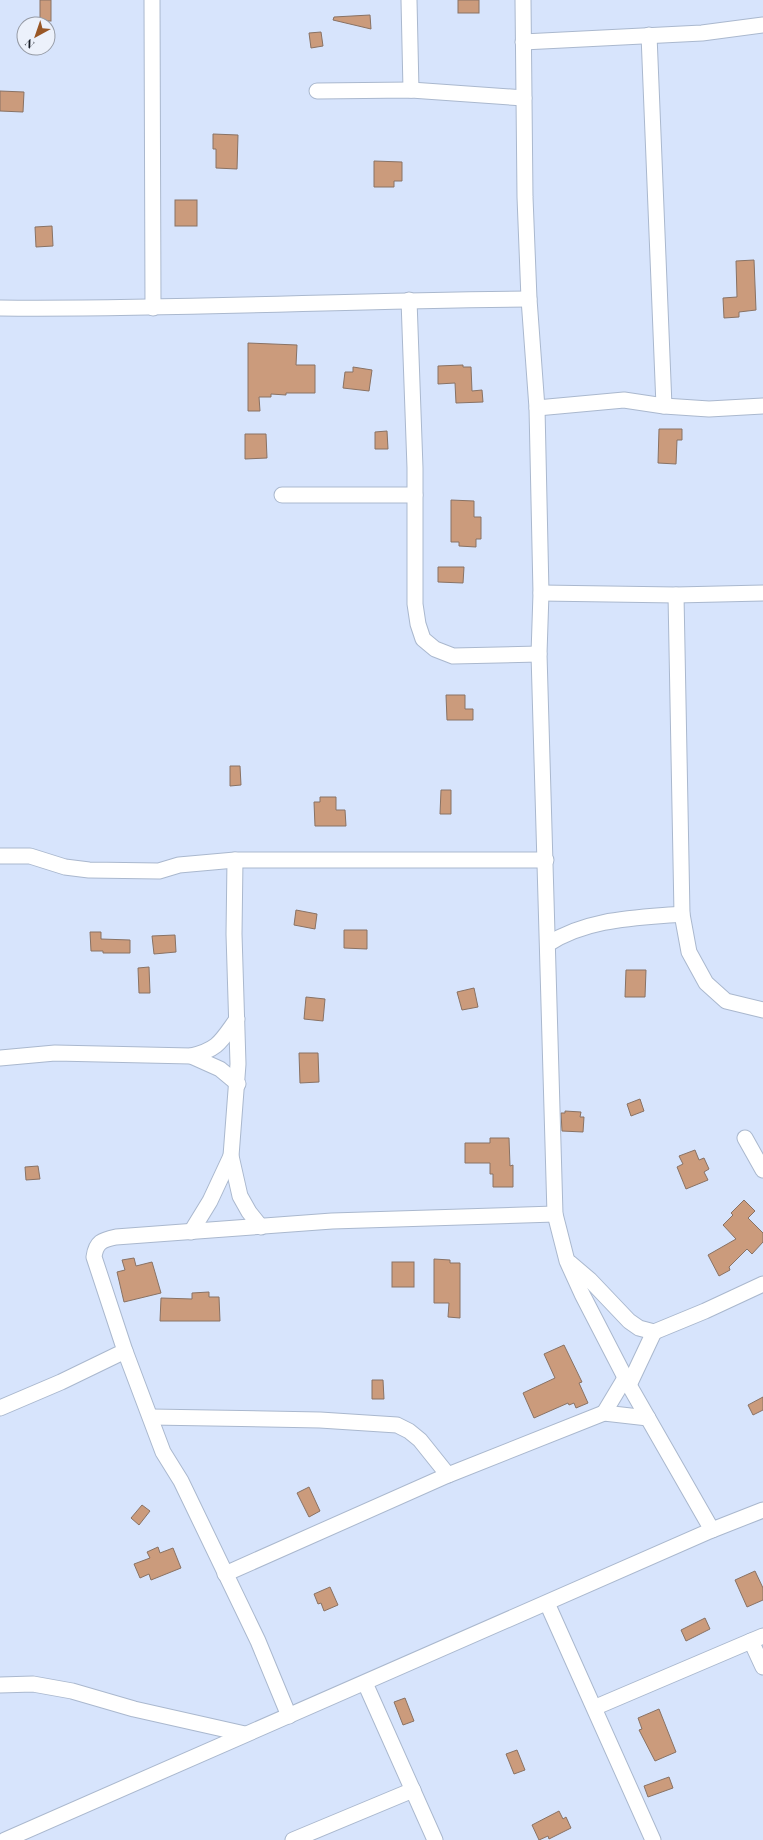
<svg xmlns="http://www.w3.org/2000/svg" width="763" height="1840" font-family="'Playfair Display',serif">
<style>
.building{fill:#cb9b7c;stroke:#897264}
.lines{fill:none;stroke-linecap:round;stroke-linejoin:round}
.minor-casing{stroke:#aab8ce;stroke-width:17}
.minor{stroke:#fff;stroke-width:15}
</style>
<rect width="100%" height="100%" fill="#d7e4fc"/>
<!-- building -->
<g class="building">
<rect x="40" y="0" width="11" height="21"/>
<rect x="458" y="0" width="21" height="13"/>
<polygon points="370,15 371,29 333,20 334,17"/>
<polygon points="321,32 323,46 311,48 309,33"/>
<polygon points="0,91 24,92 23,112 0,111"/>
<polygon points="213,134 238,135 237,169 216,168 216,149 213,149"/>
<polygon points="374,161 402,162 402,181 394,181 394,187 374,187"/>
<rect x="175" y="200" width="22" height="26"/>
<polygon points="52,226 53,246 36,247 35,227"/>
<polygon points="754,260 756,310 739,312 739,317 724,318 723,298 737,297 736,261"/>
<polygon points="248,343 297,345 296,365 315,365 315,393 286,393 286,395 271,394 271,397 259,397 260,411 248,411"/>
<polygon points="463,365 463,367 471,367 472,391 482,390 483,402 456,403 455,383 438,384 438,366"/>
<polygon points="353,367 372,370 369,391 343,388 345,372 353,372"/>
<polygon points="659,429 682,429 682,440 677,440 676,464 658,463"/>
<polygon points="387,431 388,449 375,449 375,432"/>
<polygon points="245,434 266,434 267,458 245,459"/>
<polygon points="451,500 474,501 474,517 481,517 481,539 476,539 476,547 459,546 459,542 451,542"/>
<polygon points="438,567 464,567 463,583 438,582"/>
<polygon points="446,695 465,695 465,709 473,709 473,720 447,720"/>
<polygon points="230,766 240,766 241,785 230,786"/>
<polygon points="441,790 451,790 451,814 440,814"/>
<polygon points="320,797 336,797 336,810 345,810 346,826 315,826 314,802 320,802"/>
<polygon points="296,910 317,914 315,929 294,925"/>
<polygon points="344,930 367,930 367,949 344,948"/>
<polygon points="90,932 101,932 101,939 130,940 130,953 103,953 103,951 91,951"/>
<polygon points="175,935 176,952 154,954 152,936"/>
<polygon points="149,967 150,993 139,993 138,968"/>
<polygon points="626,970 646,970 645,997 625,997"/>
<polygon points="474,988 478,1007 462,1010 457,992"/>
<polygon points="306,997 325,999 323,1021 304,1019"/>
<polygon points="299,1053 318,1053 319,1082 300,1083"/>
<polygon points="640,1099 644,1111 631,1116 627,1104"/>
<polygon points="565,1111 581,1112 580,1117 584,1117 583,1132 562,1131 561,1113 565,1113"/>
<polygon points="490,1138 509,1138 510,1166 513,1165 513,1187 493,1187 493,1174 490,1174 490,1163 465,1163 465,1143 490,1143"/>
<polygon points="695,1150 699,1160 704,1158 709,1169 704,1172 708,1180 686,1189 677,1167 683,1164 679,1156"/>
<polygon points="38,1166 40,1179 26,1180 25,1167"/>
<polygon points="744,1200 755,1211 748,1218 763,1233 763,1242 752,1254 747,1249 729,1267 730,1270 719,1276 708,1255 736,1239 723,1225 733,1215 731,1213"/>
<polygon points="134,1258 136,1266 152,1262 161,1293 124,1302 117,1272 125,1270 122,1260"/>
<polygon points="434,1259 450,1260 450,1263 460,1263 460,1318 448,1317 449,1303 434,1303"/>
<rect x="392" y="1262" width="22" height="25"/>
<polygon points="209,1292 209,1297 219,1297 220,1321 160,1321 161,1298 192,1299 192,1293"/>
<polygon points="564,1345 582,1382 579,1383 588,1403 576,1408 574,1403 569,1405 568,1403 534,1418 523,1393 555,1378 544,1354"/>
<polygon points="372,1380 383,1380 384,1399 372,1399"/>
<polygon points="763,1397 763,1410 753,1415 748,1405"/>
<polygon points="309,1487 320,1511 309,1517 297,1493"/>
<polygon points="142,1505 150,1511 139,1525 131,1518"/>
<polygon points="158,1547 160,1553 173,1548 181,1568 151,1580 149,1574 140,1578 134,1564 150,1558 147,1552"/>
<polygon points="755,1571 763,1588 763,1600 747,1607 735,1580"/>
<polygon points="330,1587 338,1605 324,1611 321,1603 318,1604 314,1594"/>
<polygon points="705,1618 710,1629 686,1641 681,1630"/>
<polygon points="405,1698 414,1721 403,1725 394,1702"/>
<polygon points="659,1709 676,1752 655,1761 639,1730 642,1729 638,1718"/>
<polygon points="517,1750 525,1770 514,1774 506,1754"/>
<polygon points="669,1777 673,1788 648,1797 644,1786"/>
<polygon points="559,1811 563,1819 566,1817 571,1828 549,1839 548,1836 539,1840 532,1825"/>
</g>
<g class="lines">
<!-- minor casing -->
<g class="minor-casing">
<g id="minor">
<polyline points="152,0 153,308"/>
<polyline points="409,0 411,90"/>
<polyline points="523,0 525,197 529,299 537,408 541,593 539,654 555,1214 567,1261 582,1294 629,1385 712,1530"/>
<polyline points="649,35 664,406"/>
<polyline points="523,42 702,33 763,25"/>
<polyline points="317,91 411,90 524,98"/>
<polyline points="409,300 415,468 415,604 418,624 423,639 435,649 453,656 539,654"/>
<path d="M0,308c176,2 353,-8 529,-9"/>
<polyline points="537,408 624,400 664,406 709,409 763,406"/>
<polyline points="282,495 415,495"/>
<polyline points="541,593 676,595 763,593"/>
<polyline points="676,595 682,914 689,952 706,983 726,1001 763,1010"/>
<polyline points="0,856 30,856 65,867 89,870 159,871 179,865 235,860 546,860"/>
<polyline points="235,860 234,934 238,1064 231,1156 240,1196 249,1212 261,1227"/>
<path d="M548,944c40,-26 89,-26 134,-30"/>
<path d="M191,1056c28,-7 30,-15 46,-37"/>
<polyline points="0,1058 55,1053 191,1056 220,1069 238,1084"/>
<polyline points="745,1138 763,1170"/>
<polyline points="191,1232 210,1201 231,1156"/>
<polyline points="570,1263 590,1280 629,1321 639,1328 654,1332 705,1311 763,1284"/>
<polyline points="125,1351 163,1452 181,1481 258,1641 289,1716"/>
<polyline points="629,1385 654,1332"/>
<path d="M0,1408l61,-26 64,-31 -31,-94c2,-15 8,-17 22,-20l216,-16 223,-7"/>
<polyline points="604,1413 625,1378"/>
<polyline points="151,1417 320,1420 397,1425 409,1431 420,1440 448,1475"/>
<polyline points="225,1574 448,1475 604,1413 648,1418"/>
<polyline points="547,1603 653,1840"/>
<polyline points="763,1636 751,1641 763,1667"/>
<polyline points="365,1683 435,1840"/>
<polyline points="0,1685 33,1684 72,1691 134,1709 245,1734"/>
<polyline points="596,1707 751,1641"/>
<polyline points="5,1840 712,1530 763,1510"/>
<polyline points="293,1840 413,1790"/>
</g>
</g>
<!-- minor -->
<use href="#minor" class="minor"/>
</g>
<!-- north arrow -->
<g transform="translate(36 36) rotate(220)"><circle r="19" fill="#ecf1fb" stroke="#969ba5"/>
<path d="M0-3L7 15L0 10L-7 15Z" fill="#995726"/>
<text y="-6" font-size="11" font-weight="bold" text-anchor="middle" fill="#161b23">N</text>
</g>
</svg>
